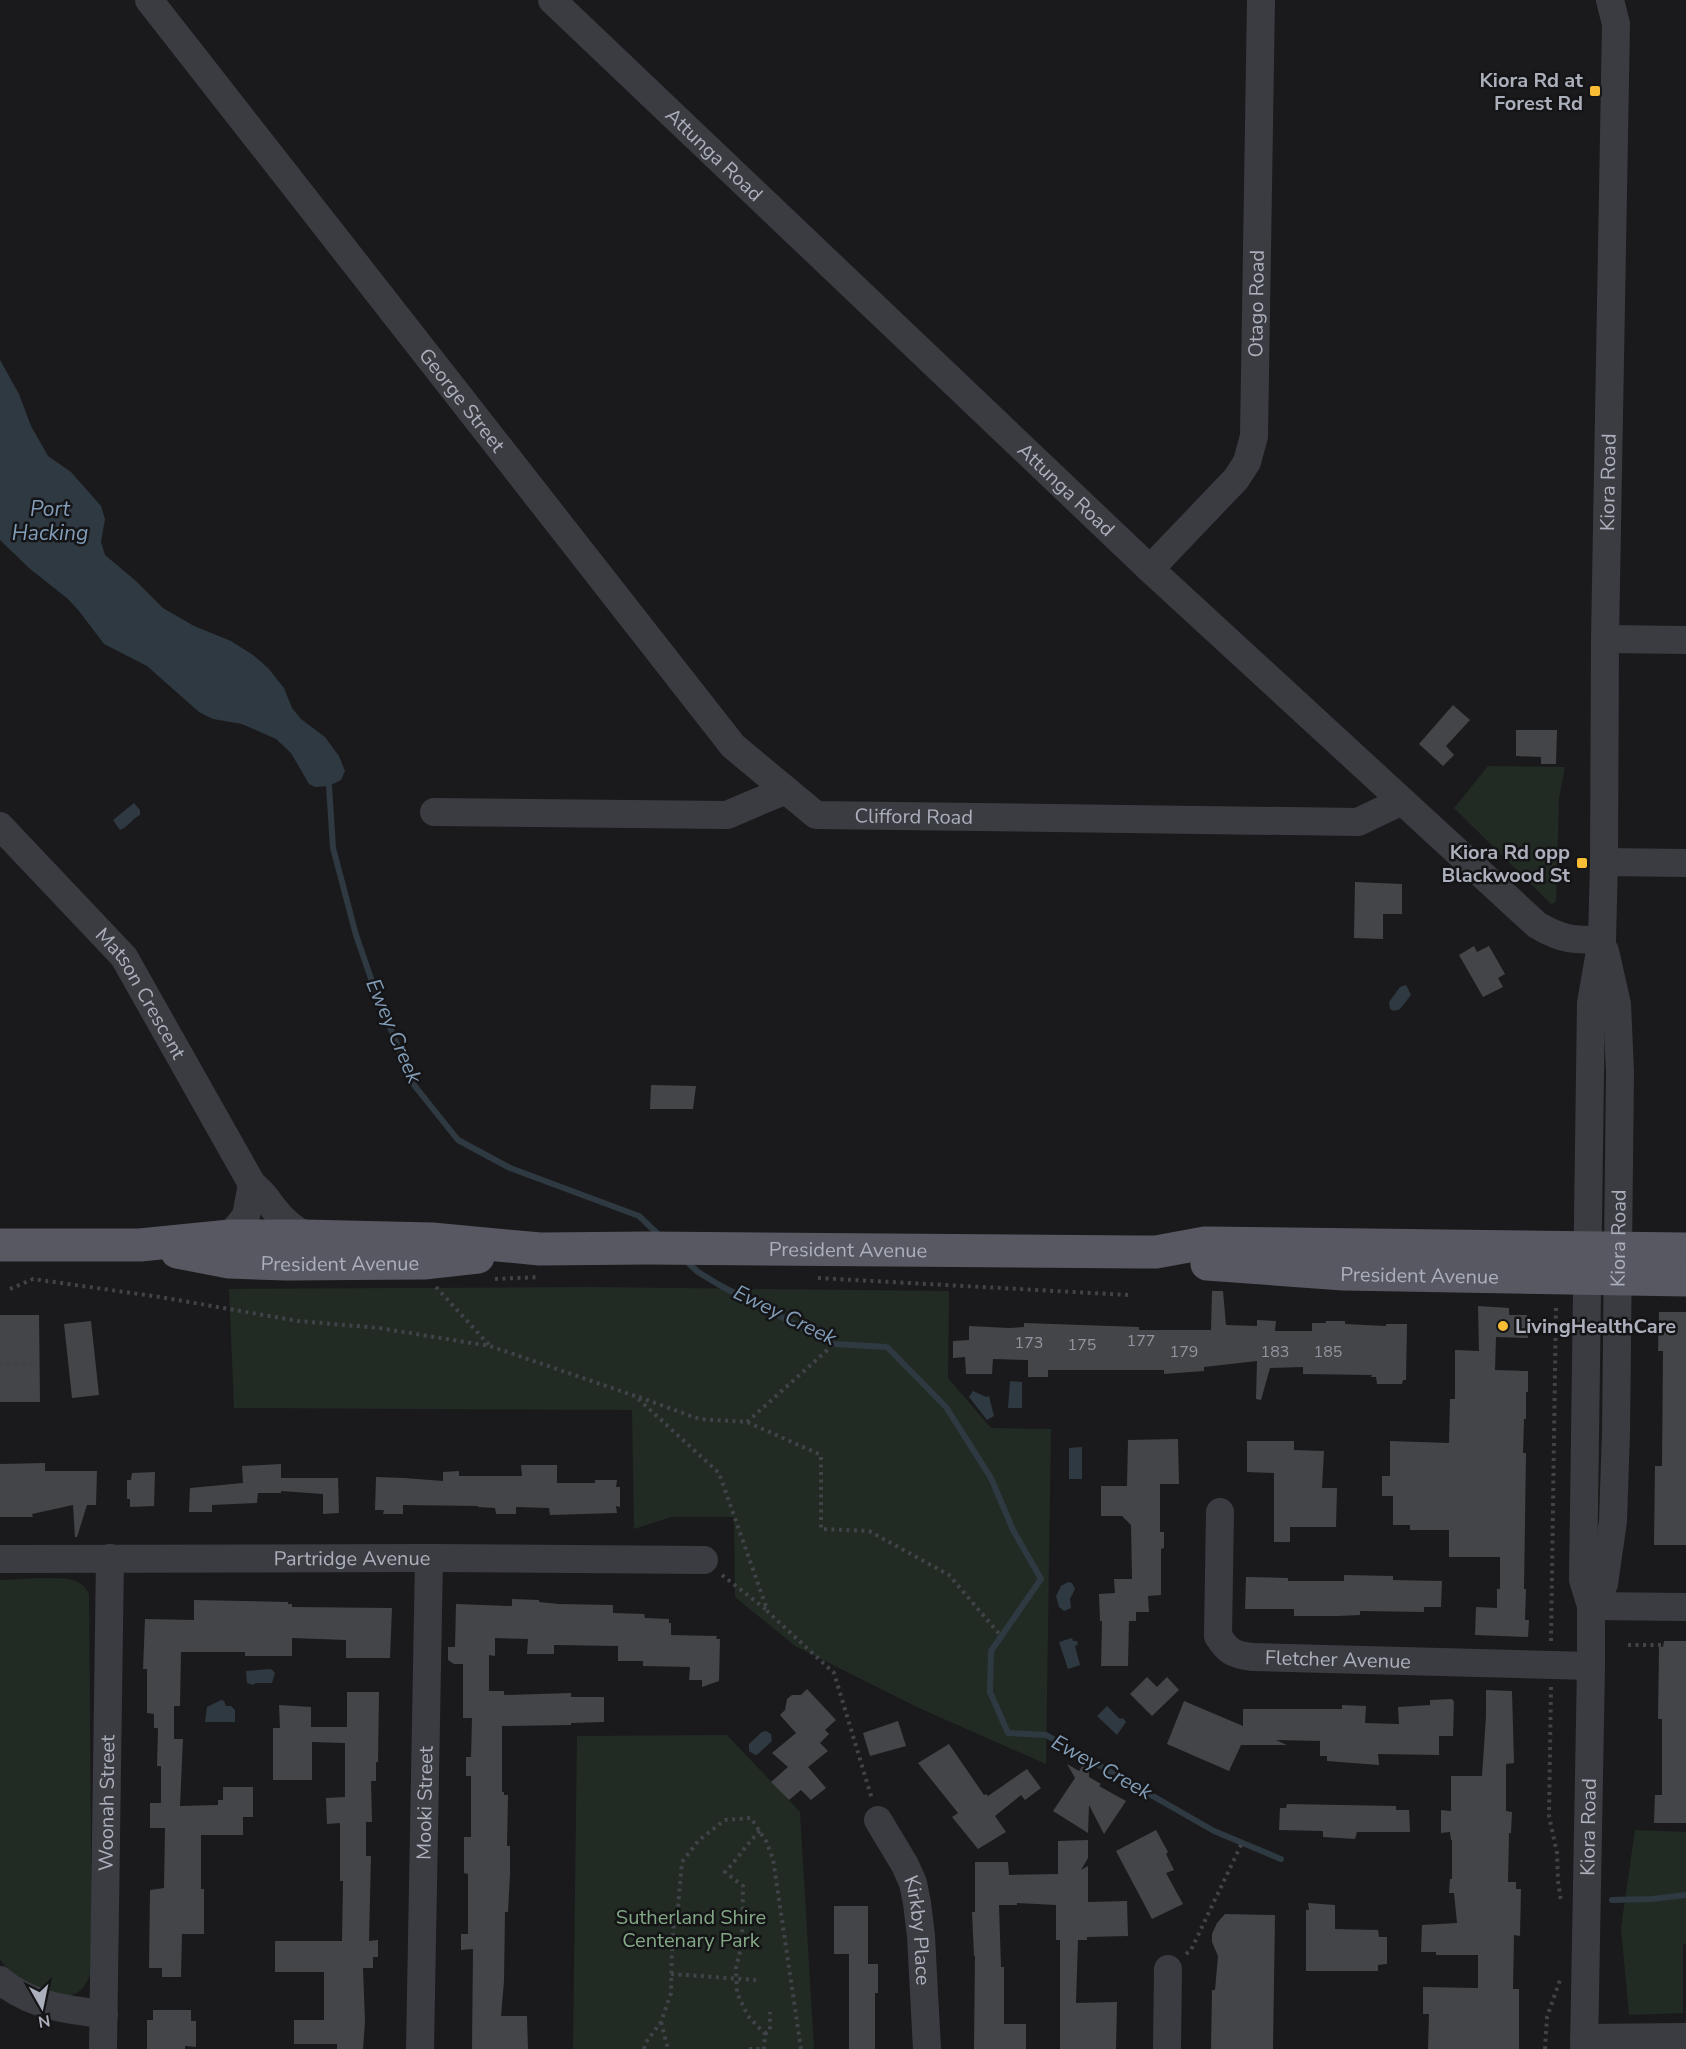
<svg xmlns="http://www.w3.org/2000/svg" width="1686" height="2049" font-family="'Nunito Sans',sans-serif">
<style>
.green{fill:#212b23}
.water{fill:#2f3941}
.lines{fill:none;stroke-linecap:round;stroke-linejoin:round}
.stream{stroke:#2f3941;stroke-width:6}
.building{fill:#444549}
.path{stroke:#414349;stroke-width:4;stroke-dasharray:3 4.5;stroke-linecap:butt}
.minor{stroke:#3b3c42;stroke-width:28}
.major{stroke:#575861;stroke-width:33}
.poi-dot{fill:#f9bd35;stroke:#151517;stroke-width:2}
.labels{text-anchor:middle;dominant-baseline:central;stroke-width:5;stroke-linejoin:round;paint-order:stroke}
.number-label{font-size:16px;fill:#92959f}
.poi-label{font-size:20px;font-weight:bold;fill:#acb0bc;stroke:#151517;text-anchor:end}
.street-label{font-size:20px;fill:#acb0bc;stroke:#151517}
.park-label{font-size:20px;fill:#83a886;stroke:#151517}
.water-label{font-size:21px;font-style:italic;fill:#829db8;stroke:#151517}
</style>
<rect width="100%" height="100%" fill="#1a1a1c"/>
<!-- green -->
<g class="green">
<polygon points="1488,766 1565,767 1559,798 1556,902 1551,904 1454,808"/>
<polygon points="588,1287 949,1291 948,1378 991,1428 1051,1429 1046,1764 919,1708 795,1646 735,1597 734,1517 671,1517 634,1529 632,1410 234,1408 229,1289"/>
<path d="M41,1578c18,1 40,-3 48,16l3,374c-4,16 -13,31 -33,28 -7,0 -15,-6 -22,-9 -17,-8 -26,-11 -37,-28v-379z"/>
<polygon points="727,1735 800,1812 814,2049 573,2049 577,1736"/>
<polygon points="1635,1830 1686,1832 1686,1943 1683,1945 1683,2013 1629,2015 1621,1928"/>
</g>
<!-- water -->
<g class="water">
<polygon points="0,360 19,394 31,426 48,456 71,472 101,506 105,519 101,542 105,555 136,581 163,608 194,626 231,641 253,655 268,668 284,688 292,708 301,719 325,737 339,756 345,771 341,780 329,786 315,787 309,784 291,753 276,739 242,724 213,719 199,712 147,666 104,644 79,611 68,599 29,568 0,540"/>
<path d="M134,803l6,7v5c-8,4 -12,12 -20,15l-7,-10z"/>
<polygon points="1406,985 1411,995 1400,1009 1394,1011 1390,1009 1389,1002 1400,987"/>
<polygon points="1010,1381 1022,1382 1022,1408 1008,1408"/>
<polygon points="973,1391 986,1397 989,1396 994,1416 987,1420 969,1397"/>
<polygon points="1082,1447 1082,1479 1069,1479 1069,1448"/>
<polygon points="1068,1582 1072,1583 1075,1589 1070,1599 1071,1608 1064,1611 1059,1607 1056,1596 1061,1586"/>
<polygon points="1072,1638 1073,1641 1077,1641 1078,1644 1075,1646 1080,1665 1068,1669 1059,1642"/>
<polygon points="271,1669 275,1673 272,1683 256,1683 253,1685 247,1683 246,1671"/>
<polygon points="221,1700 224,1701 226,1706 231,1706 235,1710 235,1722 205,1722 207,1707"/>
<polygon points="1107,1706 1120,1719 1123,1718 1126,1722 1117,1735 1097,1716"/>
<polygon points="766,1731 771,1734 772,1741 758,1754 755,1755 749,1751 749,1744 762,1732"/>
</g>
<g class="lines">
<!-- stream -->
<g class="stream">
<polyline points="329,786 333,848 356,935 377,996 414,1085 458,1140 510,1168 639,1216 661,1237"/>
<polyline points="686,1261 698,1272 721,1286 834,1344 887,1347 946,1407 991,1478 1013,1530 1041,1579 991,1651 990,1692 1008,1733 1046,1735 1214,1831 1281,1859"/>
<polyline points="1612,1900 1652,1899 1686,1895"/>
</g>
</g>
<!-- building -->
<g class="building">
<polygon points="1453,705 1470,720 1446,746 1454,755 1443,766 1419,744"/>
<polygon points="1516,730 1557,730 1556,764 1541,764 1541,757 1516,756"/>
<polygon points="1355,882 1402,884 1402,914 1383,914 1383,939 1354,938"/>
<polygon points="1474,946 1477,952 1489,946 1505,974 1498,978 1503,987 1483,997 1459,955"/>
<polygon points="651,1085 696,1086 693,1109 650,1109"/>
<polygon points="1212,1291 1223,1291 1226,1325 1257,1326 1257,1320 1276,1321 1275,1331 1312,1331 1312,1323 1326,1323 1326,1321 1345,1321 1345,1324 1386,1326 1386,1324 1407,1324 1406,1380 1403,1380 1402,1384 1377,1384 1376,1377 1371,1377 1372,1375 1303,1374 1303,1367 1270,1368 1261,1400 1256,1399 1257,1361 1204,1367 1204,1371 1164,1374 1164,1370 1048,1370 1048,1377 1028,1377 1028,1360 993,1359 992,1374 966,1374 965,1357 953,1358 953,1341 969,1340 969,1326 1009,1328 1024,1327 1024,1323 1139,1327 1139,1330 1211,1330"/>
<polygon points="1478,1306 1509,1308 1509,1315 1527,1315 1528,1338 1496,1337 1495,1370 1528,1371 1528,1392 1526,1392 1526,1419 1524,1419 1523,1453 1526,1453 1524,1589 1526,1589 1525,1620 1529,1620 1528,1637 1475,1635 1476,1607 1497,1608 1497,1589 1500,1589 1500,1557 1449,1557 1449,1530 1410,1530 1410,1525 1393,1525 1393,1496 1382,1496 1382,1476 1390,1476 1390,1441 1449,1443 1450,1399 1455,1399 1455,1350 1479,1351"/>
<polygon points="1659,1312 1686,1312 1686,1545 1654,1545 1655,1466 1662,1466 1663,1351 1658,1351"/>
<polygon points="0,1315 39,1315 40,1402 0,1402"/>
<polygon points="91,1321 99,1395 72,1398 64,1324"/>
<polygon points="1178,1439 1179,1484 1160,1484 1160,1532 1164,1532 1164,1548 1161,1549 1161,1595 1148,1596 1149,1612 1136,1612 1136,1621 1129,1621 1128,1666 1101,1666 1102,1621 1100,1621 1099,1594 1115,1593 1114,1579 1132,1579 1131,1525 1122,1516 1101,1516 1101,1486 1127,1486 1128,1440"/>
<polygon points="1247,1441 1294,1441 1294,1450 1324,1451 1322,1488 1337,1488 1336,1527 1290,1527 1290,1542 1274,1542 1274,1473 1247,1472"/>
<polygon points="45,1463 45,1471 97,1471 96,1505 87,1505 77,1537 75,1537 73,1505 32,1514 33,1517 0,1517 0,1464"/>
<polygon points="281,1464 281,1478 338,1478 339,1513 323,1514 323,1494 281,1491 281,1493 258,1493 257,1503 212,1505 212,1512 189,1512 190,1488 243,1483 242,1466"/>
<polygon points="521,1465 557,1465 557,1483 595,1483 595,1480 617,1480 616,1487 620,1487 620,1507 616,1506 617,1513 550,1515 549,1508 516,1507 516,1514 496,1514 495,1508 478,1507 478,1506 403,1505 403,1514 383,1514 384,1510 375,1510 376,1477 404,1478 443,1481 443,1472 459,1471 459,1476 522,1476"/>
<polygon points="155,1472 154,1506 130,1507 130,1499 127,1499 127,1480 131,1480 132,1473"/>
<polygon points="1344,1575 1393,1576 1393,1580 1442,1581 1441,1607 1424,1607 1424,1612 1360,1611 1360,1615 1338,1616 1294,1616 1294,1609 1245,1609 1246,1577 1288,1578 1288,1581 1344,1581"/>
<polygon points="512,1599 539,1600 539,1602 559,1604 613,1605 613,1613 644,1614 645,1618 669,1619 669,1623 671,1623 671,1635 717,1636 716,1639 720,1639 719,1681 702,1687 702,1680 689,1680 690,1667 643,1666 643,1661 618,1661 618,1646 554,1645 554,1654 527,1654 528,1639 495,1638 495,1656 489,1655 489,1691 504,1691 504,1695 571,1693 571,1697 604,1697 604,1722 571,1723 571,1725 502,1726 502,1792 504,1792 504,1795 508,1795 507,1846 510,1846 510,1874 508,1912 505,1912 504,1981 501,2016 527,2016 528,2049 472,2049 473,1949 461,1950 461,1934 468,1934 468,1874 464,1873 464,1837 471,1837 471,1776 466,1776 466,1757 471,1757 472,1718 463,1718 463,1664 454,1664 448,1660 448,1647 455,1647 456,1604 512,1606"/>
<polygon points="194,1600 288,1602 288,1604 292,1604 292,1607 392,1608 390,1658 346,1658 346,1640 292,1638 292,1656 245,1656 245,1652 181,1652 180,1706 174,1706 174,1739 183,1739 180,1806 218,1805 218,1800 223,1800 223,1787 253,1787 253,1817 243,1817 243,1835 201,1835 201,1889 204,1889 204,1934 182,1934 181,1977 162,1977 162,1968 149,1968 150,1890 164,1888 165,1828 150,1828 150,1803 161,1803 161,1766 157,1766 158,1728 154,1728 154,1714 147,1713 147,1669 143,1669 145,1619 194,1620"/>
<polygon points="1664,1641 1686,1641 1686,1823 1654,1823 1655,1795 1662,1795 1662,1719 1658,1719 1659,1647 1663,1647"/>
<polygon points="1147,1677 1157,1687 1167,1677 1179,1690 1152,1716 1130,1694"/>
<polygon points="807,1689 836,1720 825,1730 829,1734 820,1743 828,1751 808,1767 826,1788 811,1800 801,1790 789,1800 771,1782 788,1767 772,1753 796,1733 780,1715 785,1710 787,1699 792,1695 801,1695"/>
<polygon points="1486,1690 1512,1691 1514,1763 1506,1764 1506,1811 1512,1812 1511,1833 1509,1833 1508,1882 1516,1882 1516,1889 1521,1889 1520,1936 1514,1935 1513,1989 1519,1989 1519,2049 1428,2049 1429,2014 1423,2014 1423,1987 1478,1988 1478,1955 1436,1955 1436,1952 1421,1952 1422,1925 1457,1923 1454,1893 1449,1893 1450,1879 1452,1879 1452,1840 1451,1840 1450,1832 1441,1833 1441,1810 1451,1811 1451,1776 1482,1776 1486,1716"/>
<polygon points="347,1692 379,1692 378,1762 376,1762 376,1781 371,1781 372,1822 366,1822 366,1856 371,1856 369,1941 378,1940 378,1957 373,1957 373,1968 363,1968 365,2022 363,2049 337,2049 337,2044 294,2044 294,2020 324,2020 324,1972 275,1972 275,1941 342,1941 343,1881 340,1881 340,1823 327,1824 326,1798 345,1797 345,1743 312,1742 312,1780 273,1780 273,1728 280,1728 279,1705 311,1707 311,1727 347,1727"/>
<polygon points="1452,1699 1454,1702 1453,1736 1439,1736 1439,1755 1378,1754 1379,1765 1327,1761 1327,1756 1320,1756 1320,1741 1276,1740 1287,1745 1241,1745 1229,1771 1167,1744 1184,1701 1243,1726 1243,1709 1342,1709 1342,1705 1366,1706 1365,1723 1399,1724 1398,1707 1430,1705 1430,1700"/>
<polygon points="898,1721 906,1746 870,1756 863,1733"/>
<polygon points="949,1744 984,1795 986,1794 988,1796 1027,1769 1041,1788 1025,1800 1021,1795 995,1816 1006,1832 978,1849 952,1817 958,1813 918,1763"/>
<polygon points="1089,1756 1089,1777 1101,1784 1099,1786 1126,1801 1104,1834 1089,1805 1088,1833 1053,1811 1075,1778 1067,1764 1079,1771"/>
<polygon points="1287,1804 1396,1806 1396,1810 1409,1810 1410,1832 1357,1832 1355,1839 1323,1837 1323,1831 1279,1830 1280,1808 1286,1808"/>
<polygon points="1156,1830 1168,1852 1166,1854 1174,1870 1166,1873 1183,1904 1152,1919 1116,1851"/>
<polygon points="1088,1840 1088,1858 1081,1870 1088,1866 1088,1902 1127,1901 1128,1936 1087,1937 1087,1940 1078,1940 1076,2003 1117,2002 1116,2049 1060,2049 1060,1940 1056,1940 1056,1905 1017,1903 1017,1905 999,1905 1001,1967 1004,1967 1004,2024 1026,2024 1026,2049 974,2049 975,1956 974,1956 972,1912 975,1912 975,1862 1008,1862 1009,1875 1058,1874 1058,1841"/>
<polygon points="1308,1903 1335,1905 1335,1929 1378,1930 1379,1937 1387,1937 1387,1964 1378,1965 1378,1971 1306,1971 1306,1910 1309,1910"/>
<polygon points="834,1906 868,1906 868,1964 878,1964 878,1993 875,1993 875,2049 849,2049 849,1954 834,1954"/>
<polygon points="1225,1914 1275,1915 1273,2049 1211,2049 1212,1990 1215,1990 1218,1956 1212,1942 1212,1934 1217,1923"/>
<polygon points="153,2010 191,2010 191,2021 196,2021 196,2047 185,2046 185,2049 147,2049 147,2020 153,2020"/>
</g>
<g class="lines">
<!-- path -->
<g class="path">
<polyline points="818,1278 1128,1295"/>
<polyline points="495,1279 540,1277"/>
<polyline points="436,1287 490,1346"/>
<polyline points="10,1289 33,1279 160,1297 298,1321 379,1328 490,1346 635,1396 719,1473 768,1612 834,1673 872,1799"/>
<polyline points="0,1364 36,1364"/>
<polyline points="639,1397 699,1419 747,1422 821,1455 821,1529 869,1531 949,1575 1001,1636"/>
<polyline points="747,1422 834,1344"/>
<polyline points="722,1575 768,1611"/>
<polyline points="1551,1641 1556,1304"/>
<polyline points="1628,1645 1663,1645"/>
<polyline points="1551,1687 1549,1816 1557,1853 1558,1881 1561,1901"/>
<path d="M760,1831c-14,13 -22,28 -35,41l18,14 -1,57 -6,25 1,25 11,23 17,18 -1,15"/>
<polyline points="1186,1954 1191,1950 1242,1843"/>
<polyline points="671,1974 756,1980"/>
<polyline points="661,2022 668,2049"/>
<polyline points="765,2034 770,2031 770,2012"/>
<polyline points="644,2049 646,2042 661,2022 671,1993 672,1944 674,1923 678,1907 682,1862 699,1840 725,1820 751,1818 766,1841 773,1859 801,2049"/>
<polyline points="749,2049 762,2049"/>
<polyline points="1545,2049 1547,2017 1560,1980"/>
</g>
<!-- minor -->
<g class="minor">
<path id="s1" d="M149,0l584,746 53,44"/>
<path id="s2" d="M552,0l598,569 387,356c25,15 37,15 65,15"/>
<path id="s3" d="M1150,569l86,-90 11,-17 7,-26 7,-436"/>
<polyline points="1605,639 1686,640"/>
<path id="s4" d="M434,812l293,3 59,-25 30,25 542,7 44,-21"/>
<path id="s5" d="M0,826l124,131 128,227c13,10 13,14 23,26 8,11 19,19 30,26"/>
<polyline points="1604,862 1686,863"/>
<polyline points="230,1236 246,1216 252,1184"/>
<path id="s6" d="M1220,1512l-2,124c10,16 16,19 35,21l338,9"/>
<path id="s7" d="M0,1559l429,-1 275,2"/>
<path id="s8" d="M1591,1606l13,-22 9,-63 3,-88 4,-361 -3,-68 -12,-53"/>
<polyline points="1591,1606 1686,1607"/>
<path id="s9" d="M878,1820l27,45 8,18 4,20 4,33 6,113"/>
<path d="M0,1980c29,25 67,30 104,34"/>
<polyline points="1584,2038 1686,2037"/>
<path id="s10" d="M103,2049l7,-491"/>
<path id="s11" d="M420,2049l9,-491"/>
<polyline points="1167,2049 1168,1969"/>
<path id="s12" d="M1584,2049l7,-383v-60l-8,-26 8,-577 11,-63 2,-78 1,-223 11,-615 -6,-24"/>
</g>
<!-- major -->
<g class="major">
<path id="s13" d="M0,1245h140l90,-9h75l127,3 108,10 108,-1 492,4h16l49,-9 481,6"/>
<path id="s14" d="M177,1252l52,10 57,2 138,-1 54,-6"/>
<path id="s15" d="M1207,1264l136,10 343,6"/>
</g>
</g>
<!-- markers -->
<g class="poi-dot">
<rect x="1589" y="85" width="12" height="12" rx="3"/>
<rect x="1576" y="857" width="12" height="12" rx="3"/>
<circle cx="1503" cy="1326" r="6"/>
</g>
<g class="labels">
<!-- number labels -->
<g class="number-label">
<text x="1141" y="1341">177</text>
<text x="1029" y="1343">173</text>
<text x="1082" y="1345">175</text>
<text x="1184" y="1352">179</text>
<text x="1275" y="1352">183</text>
<text x="1328" y="1352">185</text>
</g>
<!-- poi labels -->
<g class="poi-label">
<text x="1583" y="80">Kiora Rd at<tspan x="1583" dy="23">Forest Rd</tspan></text>
<text x="1570" y="852">Kiora Rd opp<tspan x="1570" dy="23">Blackwood St</tspan></text>
<text x="1515" y="1326" text-anchor="start">LivingHealthCare</text>
</g>
<!-- street labels -->
<g class="street-label">
<text stroke="none"><textPath href="#s2" startOffset="224">Attunga Road</textPath></text>
<text stroke="none"><textPath href="#s3" startOffset="304">Otago Road</textPath></text>
<text stroke="none"><textPath href="#s1" startOffset="508">George Street</textPath></text>
<text stroke="none"><textPath href="#s12" startOffset="1569">Kiora Road</textPath></text>
<text stroke="none"><textPath href="#s2" startOffset="710">Attunga Road</textPath></text>
<text stroke="none"><textPath href="#s4" startOffset="494">Clifford Road</textPath></text>
<text stroke="none"><textPath href="#s5" startOffset="220">Matson Crescent</textPath></text>
<text stroke="none"><textPath href="#s8" startOffset="372">Kiora Road</textPath></text>
<text stroke="none"><textPath href="#s13" startOffset="849">President Avenue</textPath></text>
<text stroke="none"><textPath href="#s14" startOffset="164">President Avenue</textPath></text>
<text stroke="none"><textPath href="#s15" startOffset="213">President Avenue</textPath></text>
<text stroke="none"><textPath href="#s7" startOffset="352">Partridge Avenue</textPath></text>
<text stroke="none"><textPath href="#s6" startOffset="252">Fletcher Avenue</textPath></text>
<text stroke="none"><textPath href="#s10" startOffset="246">Woonah Street</textPath></text>
<text stroke="none"><textPath href="#s11" startOffset="246">Mooki Street</textPath></text>
<text stroke="none"><textPath href="#s12" startOffset="222">Kiora Road</textPath></text>
<text stroke="none"><textPath href="#s9" startOffset="120">Kirkby Place</textPath></text>
</g>
<!-- park labels -->
<g class="park-label">
<text x="691" y="1917">Sutherland Shire<tspan x="691" dy="23">Centenary Park</tspan></text>
</g>
<!-- water labels -->
<g class="water-label">
<text x="50" y="509">Port<tspan x="50" dy="24">Hacking</tspan></text>
<text transform="translate(394 1031) rotate(67)">Ewey Creek</text>
<text transform="translate(785 1315) rotate(26)">Ewey Creek</text>
<text transform="translate(1102 1767) rotate(29)">Ewey Creek</text>
</g>
</g>
<!-- north arrow -->
<g transform="translate(42 2007) rotate(171)" stroke="#151517" stroke-width="4.5" paint-order="stroke">
<path d="M0-4.5L10 22L0 15L-10 22Z" fill="#acb0bc"/>
<text y="-9" font-size="16" font-weight="bold" text-anchor="middle" fill="#acb0bc">N</text>
</g>
</svg>
